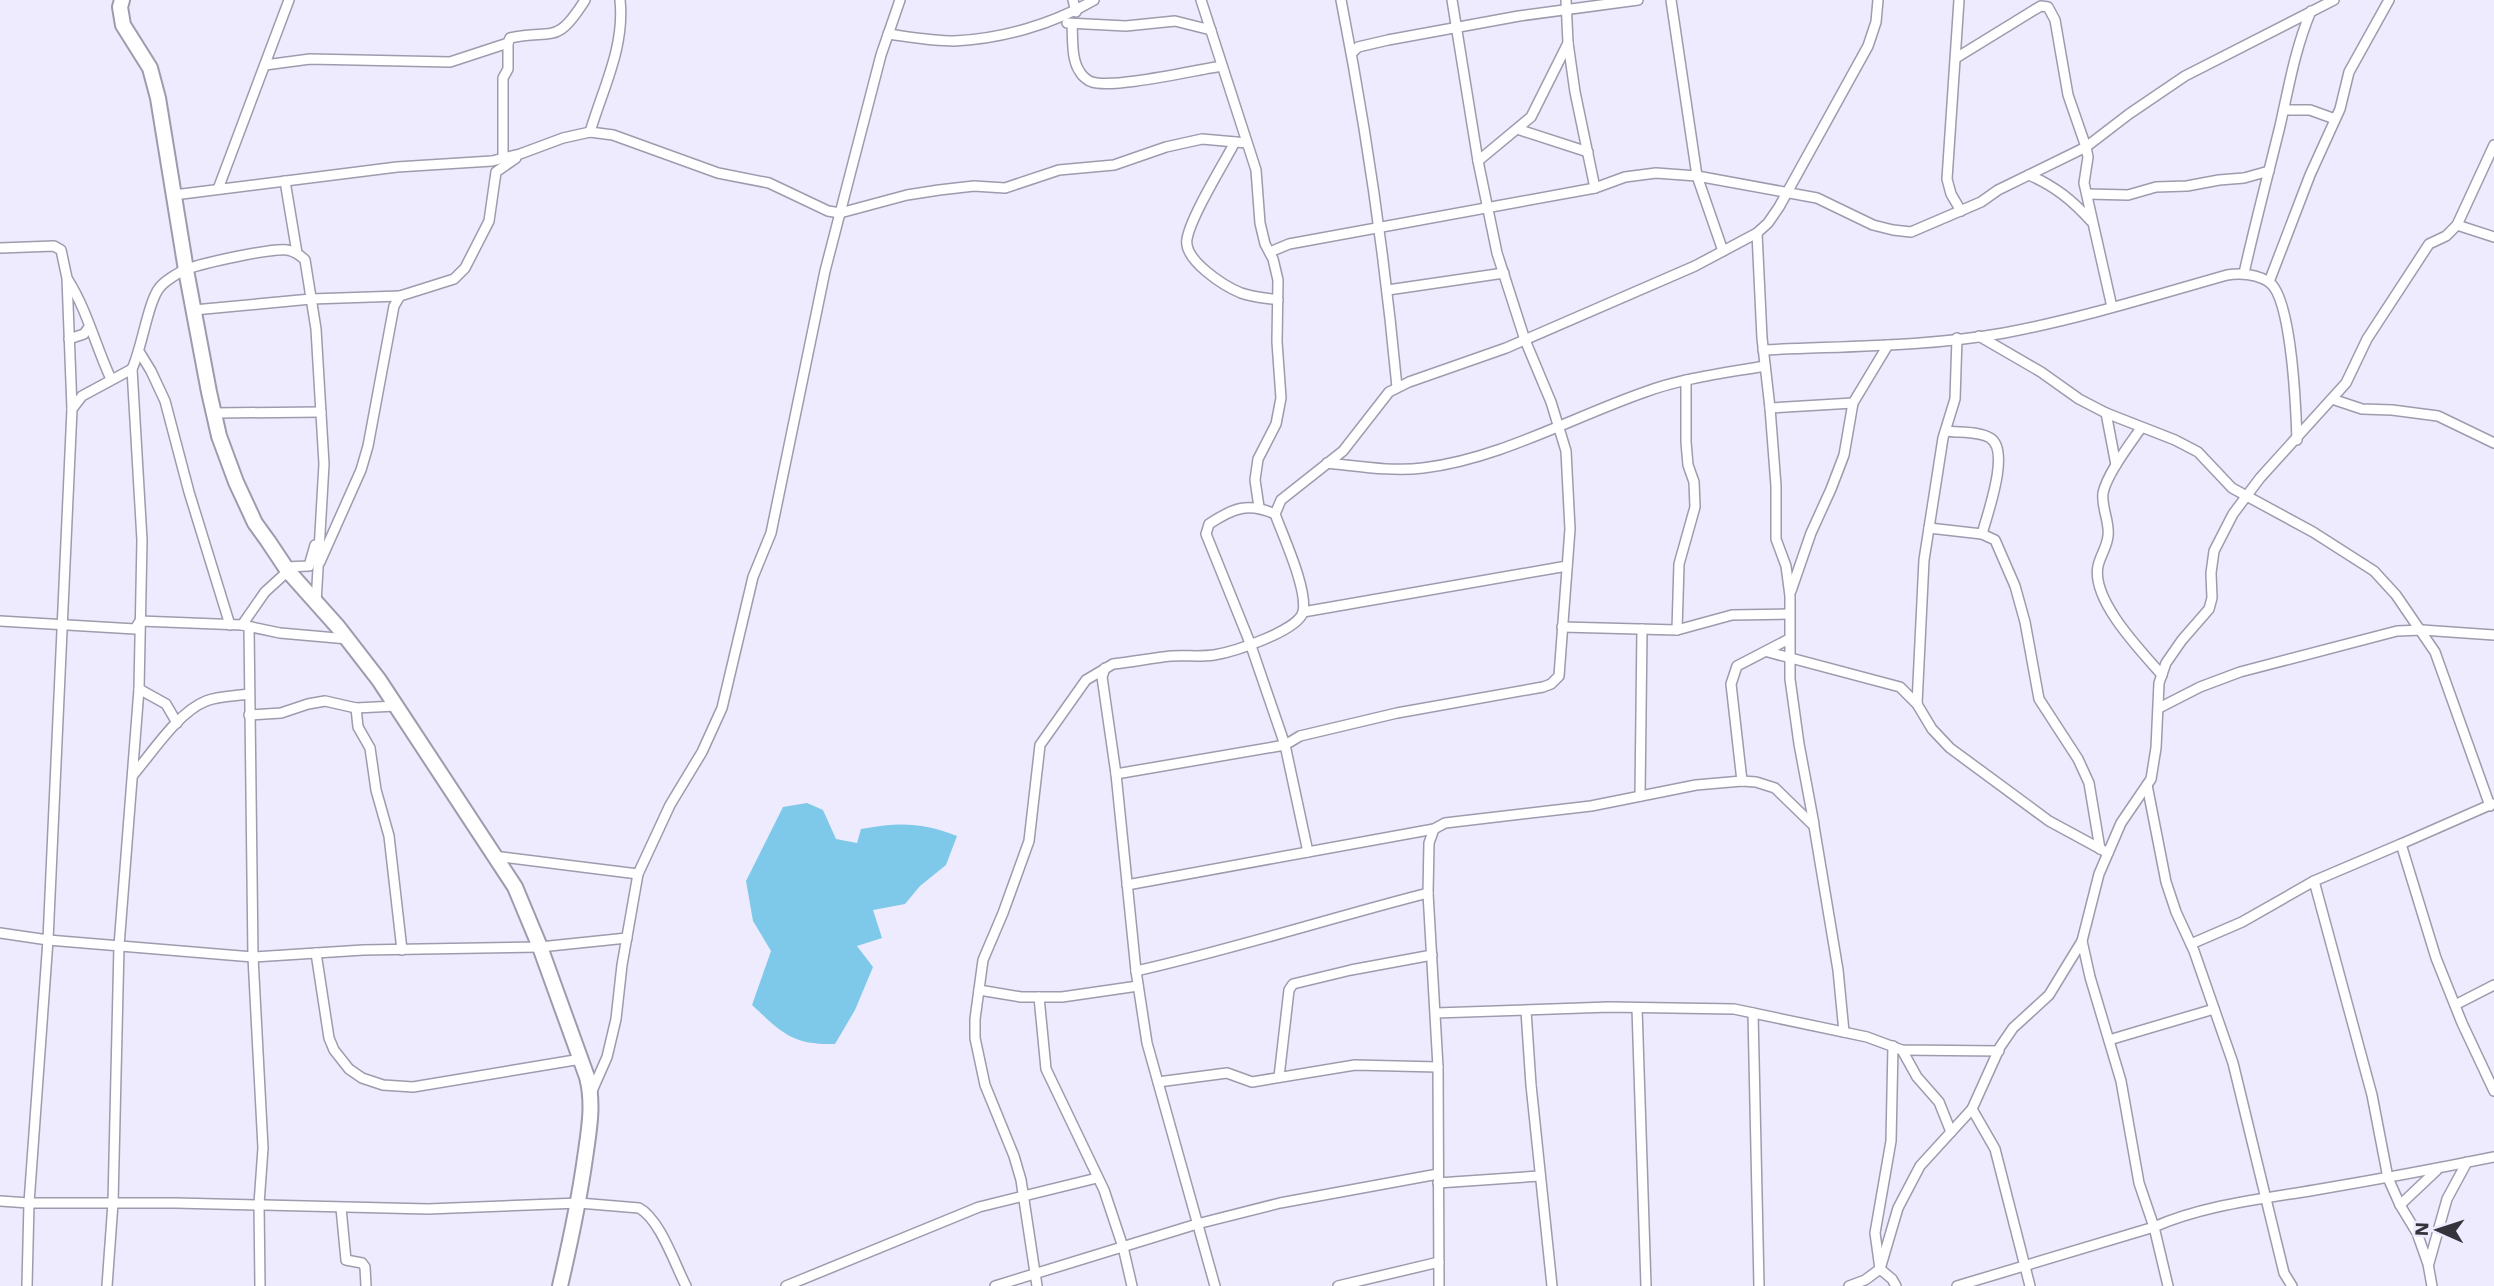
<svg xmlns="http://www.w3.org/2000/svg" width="2494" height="1286" font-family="'Work Sans',sans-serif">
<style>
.water{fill:#7ec9ea}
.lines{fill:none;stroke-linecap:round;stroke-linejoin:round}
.minor-casing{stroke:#9e9bad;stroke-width:12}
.primary-casing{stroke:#9e9bad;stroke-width:18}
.minor{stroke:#fff;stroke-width:9}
.primary{stroke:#fff;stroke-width:14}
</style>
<rect width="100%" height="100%" fill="#eeebfe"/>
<!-- water -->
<path class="water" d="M807,803l16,7 13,29 21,4 4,-14c36,-7 61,-7 96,7l-11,29 -26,21 -15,18 -32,6 9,28 -25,8 16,21 -18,43 -20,34c-43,1 -53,-11 -83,-39l19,-54 -18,-30 -7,-40 37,-74z"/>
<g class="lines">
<!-- minor casing -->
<g class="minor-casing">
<g id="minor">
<polyline points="1073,0 1076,12"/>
<polyline points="1201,0 1256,170 1260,223 1265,244 1273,259 1278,280 1277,342 1281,398 1276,424 1258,459 1255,480 1259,507"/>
<path d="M1341,0c25,127 44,259 56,387"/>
<polyline points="1566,0 1568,43 1575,92 1595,188"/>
<polyline points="1671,0 1697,176 1723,251"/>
<polyline points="1959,0 1947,179 1951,194 1961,211"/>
<polyline points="1067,23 1126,26 1175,21 1211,30"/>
<path d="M1072,24c1,14 -1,36 8,48 2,4 8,9 12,10 22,7 103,-12 130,-16"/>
<path d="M888,34c22,3 44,7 66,7 48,-2 99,-17 140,-41"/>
<polyline points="1352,53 1358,47 1388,40 1519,16 1638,0"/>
<polyline points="1956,58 2034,10 2041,6 2048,7 2055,20 2068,95 2086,147 2088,157 2084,183 2112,307"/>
<path d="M265,65l45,-6 140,3 58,-19 2,-5c44,-9 46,8 75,-38"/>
<polyline points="2284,110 2310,110 2335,119"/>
<polyline points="1517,129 1588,152"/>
<path d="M590,132c13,-44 35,-85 30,-132"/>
<path d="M1235,142c-12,23 -44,74 -48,97 -4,21 37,47 54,54 11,4 25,5 37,7"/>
<polyline points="503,158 503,78 508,69 508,43"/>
<polyline points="1478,161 1531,117 1568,43"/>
<path d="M2029,175c26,11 44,26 62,46"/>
<polyline points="285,181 297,253"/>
<polyline points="218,189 289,0"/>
<polyline points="2087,194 2128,195 2156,187 2187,186 2219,180 2244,178 2269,171"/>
<polyline points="174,195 397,167 492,161 520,154 563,138 590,132 613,135 718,173 769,183 828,211 840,213 907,195 939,190 974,186 1005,188 1059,170 1114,165 1166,147 1202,139 1247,143"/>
<polyline points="2457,225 2494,237"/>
<polyline points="1757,233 1762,338 1770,408 1776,486 1776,539 1786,566 1790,596 1790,679 1799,744 1814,824"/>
<polyline points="0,248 54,246 61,250 67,278 72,409"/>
<polyline points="1270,252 1289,244 1595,188 1625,177 1656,173 1697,176 1817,198 1873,225 1893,230 1911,232 1981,202 1998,190 2086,147 2129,114 2185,76 2334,0"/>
<path d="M2244,273c11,-49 24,-98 36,-147 9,-40 15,-77 31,-115"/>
<path d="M68,280c19,30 28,67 43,99"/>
<polyline points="2269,282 2310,175 2340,109 2349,72 2389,0"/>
<polyline points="1388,290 1504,273"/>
<polyline points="194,310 311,299 400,296"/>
<polyline points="1979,336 2041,372 2079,399 2106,413 2175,440 2198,452 2232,488 2313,532 2374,571 2396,595 2435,652 2490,806"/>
<polyline points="69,339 84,334 89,327"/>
<path d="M1763,350c80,-4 162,-3 241,-17 75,-14 149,-37 223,-58 14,-2 29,-1 42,7 23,16 27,128 28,158"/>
<polyline points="140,353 151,371 165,401 189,492 230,625"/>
<polyline points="2332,399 2362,409 2392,410 2438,416 2494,443"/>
<polyline points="1770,408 1853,403"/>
<polyline points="214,413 321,412"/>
<polyline points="2106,413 2116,465"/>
<path d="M2141,428c-11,16 -34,46 -38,65 -2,14 7,29 5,43 -1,11 -8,20 -10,30 -7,34 43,85 64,109"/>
<path d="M1946,431c13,2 33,0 44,7 21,12 -3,77 -8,96"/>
<path d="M1327,463c31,3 65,9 96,5 76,-9 150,-51 222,-76 38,-14 80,-19 120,-26"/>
<path d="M1275,514c-27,-12 -42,-6 -66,10l-3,10 44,109 35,102 23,107"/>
<polyline points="1929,528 1982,534 1995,540 2015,586 2025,622 2039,699 2078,759 2089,783 2100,849"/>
<polyline points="320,562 361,470 368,446 394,306 400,296 454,279 465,268 489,221 496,172 516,158"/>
<polyline points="285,567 309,566 315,545"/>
<polyline points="1791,591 1811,533 1831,489 1844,455 1853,403 1888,345"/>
<polyline points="1303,612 1567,566"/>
<polyline points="0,621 135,629 140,621 242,625 280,633 348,639"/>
<polyline points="242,625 265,592 288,571"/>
<polyline points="249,627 253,957 263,1148 259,1204 260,1286"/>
<polyline points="1562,627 1677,630 1732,615 1789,614"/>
<polyline points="1677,630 1679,564 1695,507 1694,482 1688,465 1686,442 1686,380"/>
<polyline points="1768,652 1900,687 1917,704 1932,729 1950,748 2049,821 2108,853"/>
<polyline points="1105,668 1102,677 1116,774 1136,971 1147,1043 1215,1286"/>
<polyline points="139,689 166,704 177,723"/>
<polyline points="1917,704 1924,560 1943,438 1955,399 1957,338"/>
<polyline points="356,708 358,727 370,748 376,790 389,836 402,950"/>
<polyline points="2159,708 2200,687 2240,672 2397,631 2422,630 2494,635"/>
<polyline points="249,715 281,713 308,704 325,701 356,708 396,706"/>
<polyline points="1116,774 1285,745 1300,736 1397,713 1543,687 1551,684 1559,676 1570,529 1566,451 1551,402 1525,340 1497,253 1478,161 1452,0"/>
<path d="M133,775c19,-22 45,-63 73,-74 12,-5 30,-5 43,-7"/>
<polyline points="1742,781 1731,684 1737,666 1789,639"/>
<polyline points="2147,785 2166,882 2176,912 2194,951 2233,1063 2284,1273 2292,1286"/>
<polyline points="1640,796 1642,629"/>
<polyline points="1434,829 1429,843 1428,893 1438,1067 1439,1286"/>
<polyline points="2401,844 2492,804"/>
<polyline points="494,856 638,874"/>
<polyline points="2314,881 2401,844 2436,958 2462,1023 2494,1091"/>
<polyline points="1127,885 1434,829 1445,823 1591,806 1696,785 1742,781 1756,782 1775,788 1814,826 1838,970 1844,1032"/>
<polyline points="0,933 48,940 253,957 363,950 540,947 627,938"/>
<polyline points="2082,941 2090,977 2121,1081 2139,1183 2154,1227 2168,1286"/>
<polyline points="2191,944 2242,922 2314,881 2372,1095 2388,1178 2400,1205 2417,1233 2428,1264 2432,1286"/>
<polyline points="316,953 329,1038 334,1050 349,1069 362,1078 383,1085 413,1087 581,1059"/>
<path d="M1136,971c98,-22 194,-53 292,-78"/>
<polyline points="979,990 1021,997 1062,997 1138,986"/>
<polyline points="1039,997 1046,1069 1104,1190 1123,1247 1132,1286"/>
<polyline points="2455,1005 2494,985"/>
<polyline points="1637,1008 1646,1286"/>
<polyline points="1526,1011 1531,1085 1552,1286"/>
<polyline points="1436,1013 1609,1007 1734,1009 1867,1037 1902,1050 1999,1051"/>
<polyline points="1753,1013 1759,1286"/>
<polyline points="2109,1040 2214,1009"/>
<polyline points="1893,1046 1891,1141 1875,1233 1880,1269 1892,1279 1896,1286"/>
<polyline points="1902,1050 1917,1077 1939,1102 1951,1132"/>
<polyline points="1279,1077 1289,990 1293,984 1351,970 1432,955"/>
<polyline points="1158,1082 1227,1073 1252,1082 1355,1065 1438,1067"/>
<polyline points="592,1091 607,1057 616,1019 622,965 638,874 670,805 702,752 722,708 753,577 771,533 825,271 881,55 900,0"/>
<polyline points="1972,1109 1995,1149 2030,1286"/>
<polyline points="1438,1183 1539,1176"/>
<path d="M0,1201l29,2h147l252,6 151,-6 60,5c21,11 36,57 47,78"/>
<polyline points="2400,1205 2437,1170"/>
<polyline points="341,1208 346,1260 362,1263 365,1267 366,1286"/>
<polyline points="2429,1263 2447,1199 2467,1162"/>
<polyline points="27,1286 29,1203 48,940 72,409 82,396 132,369"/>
<path d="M107,1286l6,-83 6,-257 20,-257 3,-149 -10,-171c10,-21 16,-68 28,-82 5,-6 19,-15 27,-18 16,-6 84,-21 100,-19 8,1 13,5 18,10l11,69 8,135 -8,139"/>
<polyline points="786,1286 979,1207 1097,1178"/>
<polyline points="995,1286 1197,1224 1280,1203 1438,1174"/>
<path d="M1037,1286l-16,-106 -7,-24 -29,-71 -10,-47v-19l8,-59 20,-47 26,-72 11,-96 46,-65 27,-16c19,-2 39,-6 58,-8 14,-1 29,1 43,-1 19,-3 84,-24 89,-43 5,-22 -20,-76 -28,-98l6,-14 62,-49 46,-59 20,-10 97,-34 189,-82 62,-33 11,-10 11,-16 89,-161 8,-24 2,-22"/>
<polyline points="1338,1286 1439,1262"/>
<polyline points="1849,1286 1865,1280 1880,1269 1898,1208 1920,1166 1972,1109 2000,1047 2013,1028 2049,995 2082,941 2099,874 2121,823 2151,779 2156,748 2159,683 2166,663 2182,640 2209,609 2212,598 2211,573 2214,551 2233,514 2260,478 2346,383 2367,339 2429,244 2446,236 2457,225 2494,145"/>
<path d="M1957,1286l197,-59c50,-22 108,-28 161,-37 60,-10 120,-21 179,-33"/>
</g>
</g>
<!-- primary casing -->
<g class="primary-casing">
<path id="primary" d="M122,0l-2,7 3,18 27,43 8,30 28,172 23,122 10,44 17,46 19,41 13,18 20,30 50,56 41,53 136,207 25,60 47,130c7,27 2,53 -2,81 -6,43 -15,85 -25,128"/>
</g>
<!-- minor -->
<use href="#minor" class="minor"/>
<!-- primary -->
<use href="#primary" class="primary"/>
</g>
<!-- north arrow -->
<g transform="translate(2438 1230) rotate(273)" stroke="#eeebfe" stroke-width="5" paint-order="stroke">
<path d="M0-5L12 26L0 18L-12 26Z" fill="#35333b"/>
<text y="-10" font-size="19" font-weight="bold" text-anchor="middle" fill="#35333b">N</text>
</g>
</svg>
